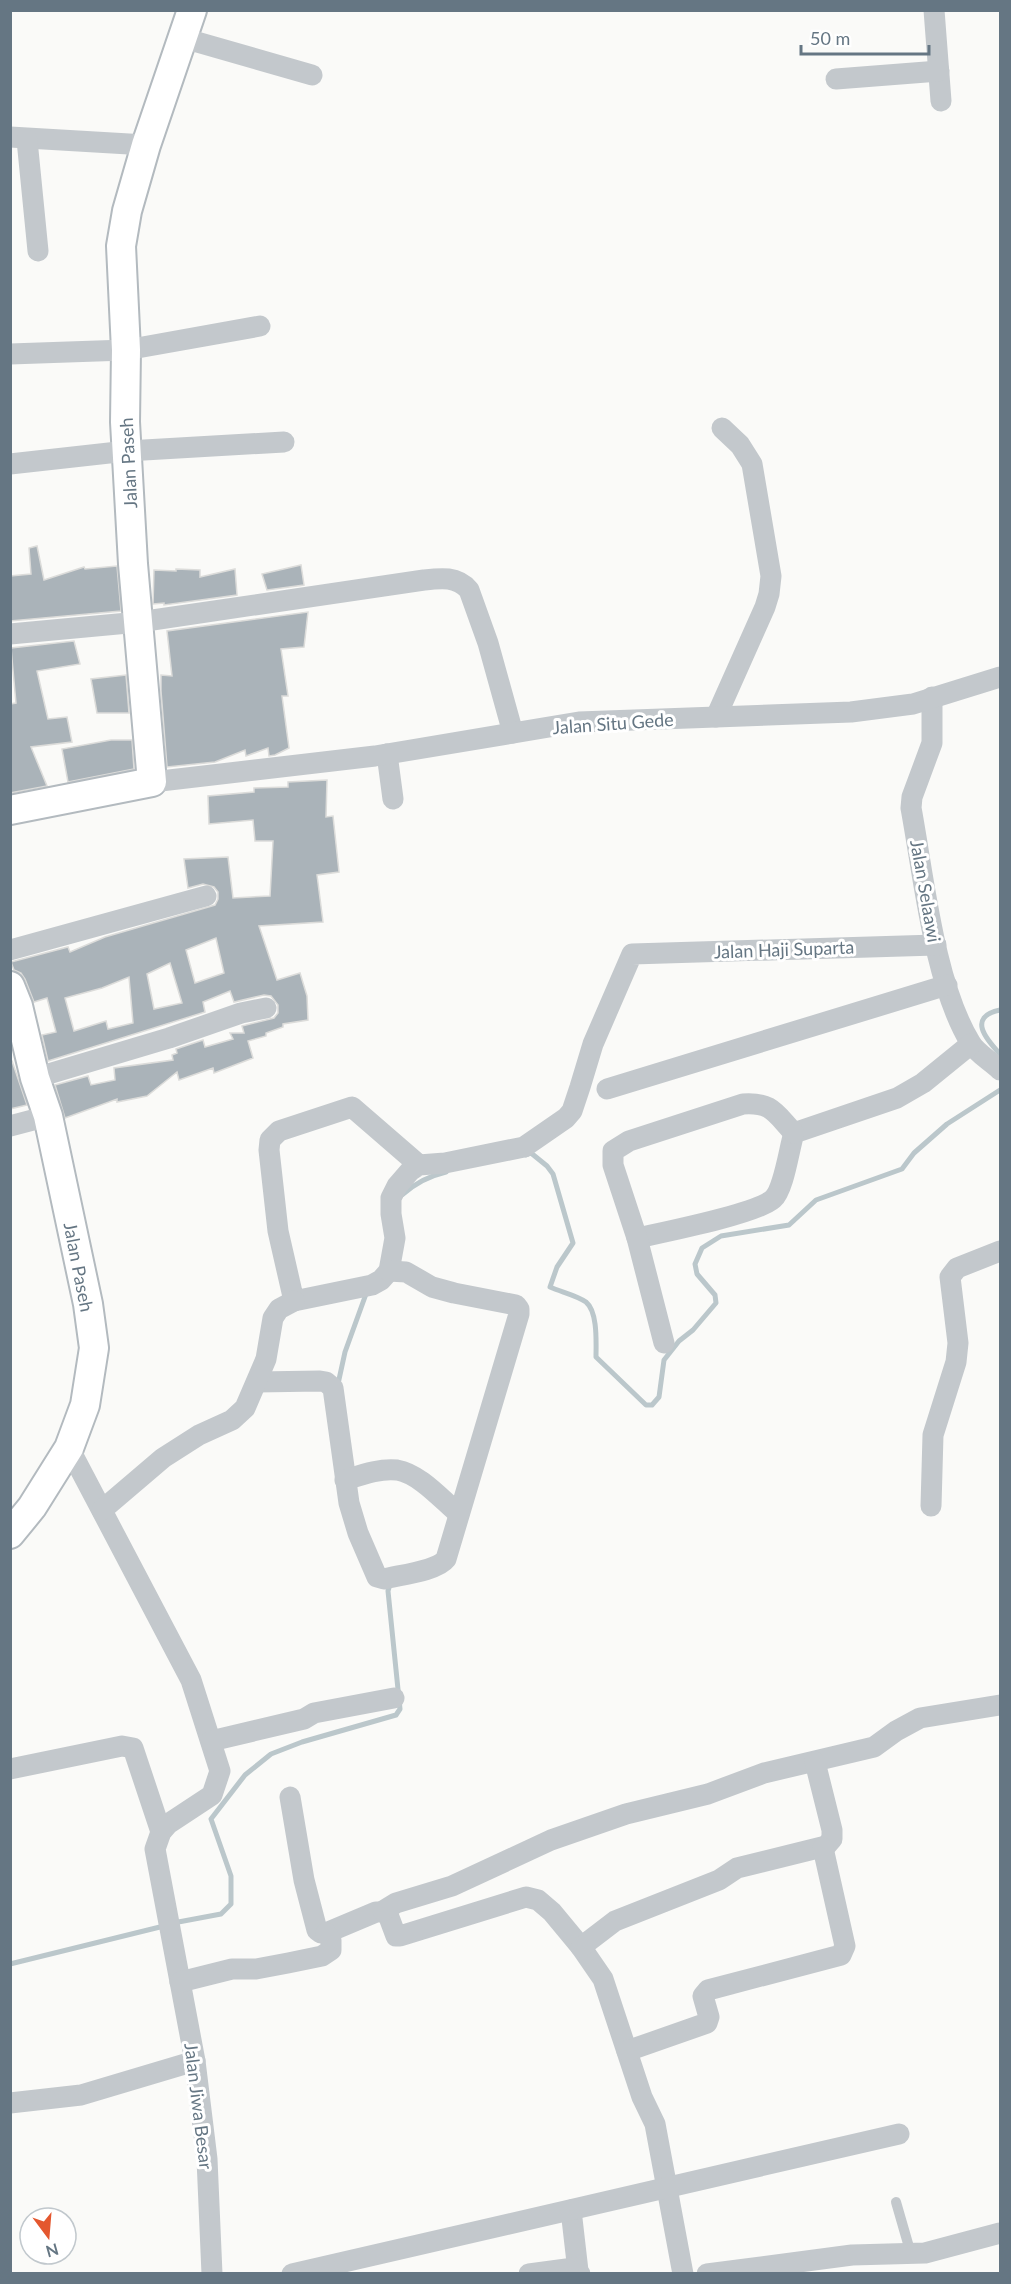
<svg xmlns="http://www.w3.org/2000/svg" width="1011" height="2284" font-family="Lato,sans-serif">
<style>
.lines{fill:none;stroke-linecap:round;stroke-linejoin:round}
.stream{stroke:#bbc7cb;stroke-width:5}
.building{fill:#aab3b9;stroke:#dcdcda;stroke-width:1.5;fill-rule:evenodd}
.secondary-casing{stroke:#b3babf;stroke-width:32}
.lane{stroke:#c3c8cc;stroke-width:10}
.street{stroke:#c3c8cc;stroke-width:21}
.secondary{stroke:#fff;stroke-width:28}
.labels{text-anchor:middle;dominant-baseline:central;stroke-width:6;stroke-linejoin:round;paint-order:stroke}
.street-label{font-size:18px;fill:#657683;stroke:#fff}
</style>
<rect width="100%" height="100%" fill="#fafaf8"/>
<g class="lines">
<!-- stream -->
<g class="stream">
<path d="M1000,1010c-33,7 -14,29 0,44"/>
<path d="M526,1155l5,-2 16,13 6,8 20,69 -16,24 -7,20c11,5 26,8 36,15 12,10 10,41 10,55l50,48h6l7,-8 5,-37 15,-19 14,-11 23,-27 -1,-8 -18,-21 -2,-10 7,-16 19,-12 68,-11 27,-25 86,-31 12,-16 33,-29 53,-34"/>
<path d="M402,1195c13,-12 27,-19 44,-23"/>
<polyline points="338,1384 345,1352 366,1294 370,1292"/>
<polyline points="173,1923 221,1914 231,1904 231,1876 211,1819 245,1775 271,1754 302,1742 396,1715 400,1709 388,1591 390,1584"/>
<polyline points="10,1964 164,1926"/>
</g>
</g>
<!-- building -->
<g class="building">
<polygon points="37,546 44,580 84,567 85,569 117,566 121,611 10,621 10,576 31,574 29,548"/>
<polygon points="301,565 304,585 267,590 262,574"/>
<polygon points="176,569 200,570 200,577 235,569 237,595 164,605 164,603 153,604 154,570 176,571"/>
<polygon points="308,612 304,647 281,649 288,696 282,696 289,748 275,755 269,756 268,748 246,756 245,750 215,762 167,767 161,691 161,675 172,676 167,631"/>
<polygon points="74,641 80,664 37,671 48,719 67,717 72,742 31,747 47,786 10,793 10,704 16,703 11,648"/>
<polygon points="126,675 129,713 97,713 91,679"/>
<polygon points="111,740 132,740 134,769 68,782 62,749"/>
<path d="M327,780l-1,37 7,-1 6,56 -22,3 6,47 -64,4 18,54 23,-7 7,23 1,24 -25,4v3l-17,6v3l-18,5 5,17 -39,15 -1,-5 -34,12 -2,-8 -30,24 -30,6v-3l-52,19 -10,-33 33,-9 3,9 24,-5 -1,-12 59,-8 -1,-5 5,-2 -1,-4 27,-9 2,7 28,-8 -3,-6h14l-2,-7 32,-8 4,-5v-8l-7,-9 -7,-1 -30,7 -4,-11 -27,11 2,10 -157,49 -6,-26 14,-3 -9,-34 -13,4 -9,-23 -4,-6 -7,-3 -3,-8 57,-15 2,5 35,-15 110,-32 3,-6v-7l-4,-5 -11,-3 -15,4 -4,-29 44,-2 5,41 37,-2 3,-55h-18l-2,-21 -44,4 -1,-28 46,-4v-4l34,-1v-5zM216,938l8,35 -29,10 -9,-33zM170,963l12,40 -28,6 -7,-35zM129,977l4,46 -25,6 -2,-8 -32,10 -9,-33 37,-10z"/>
<polygon points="10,1061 12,1061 27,1105 10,1109"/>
</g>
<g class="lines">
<!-- secondary casing -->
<g class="secondary-casing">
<g id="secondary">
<polyline points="10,810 152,782 133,564 125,422 126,350 121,246 127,211 146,145 192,10"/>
<polyline points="10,986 18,1006 35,1078 48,1116 88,1304 94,1348 85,1405 69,1448 32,1507 10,1534"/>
</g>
</g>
<!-- lane -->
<polyline class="lane" points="896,2202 911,2254"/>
<!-- street -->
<g class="street">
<polyline points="934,10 941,101"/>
<polyline points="183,38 312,75"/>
<polyline points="836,79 939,71"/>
<polyline points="10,137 146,145"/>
<polyline points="27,140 38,251"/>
<polyline points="10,354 126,350 260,326"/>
<polyline points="10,464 127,451 284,442"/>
<path d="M10,634l129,-12 285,-42c17,-2 33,-4 45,10l19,53 25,90"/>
<path d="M932,697v46l-20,54 -1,11c13,70 23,174 59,234 6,11 21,19 30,28"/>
<polyline points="716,717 765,607 769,594 771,576 752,464 740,445 722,428"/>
<polyline points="387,754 393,799"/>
<polyline points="152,782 375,756 579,722 851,712 913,704 1000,677"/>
<polyline points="10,950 206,896"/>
<polyline points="35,1078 169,1038 241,1013 266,1008"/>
<polyline points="607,1089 947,985"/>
<polyline points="10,1126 48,1116"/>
<polyline points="419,1165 352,1107 279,1131 270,1140 269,1150 278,1231 294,1301 372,1285 381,1280 389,1271 395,1238 391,1214 391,1198 397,1186 410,1171 419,1165 445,1163 524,1147 566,1118 572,1111 580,1087 593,1044 632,954 936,945"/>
<path d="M637,1238c27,-6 119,-24 136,-39 11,-10 16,-50 21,-66l103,-35 26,-15 48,-39"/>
<path d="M664,1343l-27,-105 -24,-73v-14l16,-10 114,-37c29,-2 32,9 51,29"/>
<path d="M257,1382l63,-1 6,1 7,6 16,115 9,30 19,44 7,2c15,-4 53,-8 62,-20l73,-245v-5l-3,-4 -62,-12 -22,-6 -26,-15 -17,-1"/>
<polyline points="69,1448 191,1680 220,1771 212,1795 168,1824 161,1832 155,1849 195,2061 207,2159 212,2274"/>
<path d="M345,1480c16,-5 35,-12 52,-10 23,4 44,29 62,44"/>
<polyline points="931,1506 933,1435 956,1362 958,1343 950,1277 957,1268 1000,1251"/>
<polyline points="102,1510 163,1458 199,1435 232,1420 245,1408 266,1359 273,1318 279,1309 294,1301"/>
<polyline points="211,1741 304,1719 314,1713 394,1698"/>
<polyline points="10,1769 122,1746 133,1748 161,1832"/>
<polyline points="290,1797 304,1880 317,1930 321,1933 326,1933 376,1912 387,1912 396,1936 400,1936 526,1897 538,1900 552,1912 581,1947 603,1979 642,2097 655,2124 683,2274"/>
<polyline points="383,1911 396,1903 452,1886 551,1840 626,1814 708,1794 764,1773 874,1747 896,1731 920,1718 1000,1705"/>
<polyline points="581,1947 615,1921 719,1880 737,1868 826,1846 832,1839 832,1830 815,1762"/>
<polyline points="180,1982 232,1969 256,1969 288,1963 322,1956 331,1950 331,1940 326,1933"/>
<polyline points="627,2051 707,2023 709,2017 703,1996 708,1990 841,1955 845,1946 823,1848"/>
<polyline points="10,2103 81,2095 195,2061"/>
<polyline points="571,2210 578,2271"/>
<polyline points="292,2274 899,2134"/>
<polyline points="529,2274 574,2268 580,2274"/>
<polyline points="707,2274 852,2255 925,2253 1000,2233"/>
</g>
<!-- secondary -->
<use href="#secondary" class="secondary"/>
</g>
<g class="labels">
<!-- street labels -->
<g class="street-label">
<text transform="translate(128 463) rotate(-93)">Jalan Paseh</text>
<text transform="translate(613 723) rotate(-4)">Jalan Situ Gede</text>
<text transform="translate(926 891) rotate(80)">Jalan Selaawi</text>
<text transform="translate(784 949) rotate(-2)">Jalan Haji Suparta</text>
<text transform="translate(79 1267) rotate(79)">Jalan Paseh</text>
<text transform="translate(199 2106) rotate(83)">Jalan Jiwa Besar</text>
</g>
</g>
<!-- border -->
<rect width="1011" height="2284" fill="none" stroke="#657683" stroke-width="24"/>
<!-- north arrow -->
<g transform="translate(48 2236) rotate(164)"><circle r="28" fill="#ffffff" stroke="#c1c8cd" stroke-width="1.5"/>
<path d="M0-4.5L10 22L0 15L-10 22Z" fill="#e4572e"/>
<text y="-9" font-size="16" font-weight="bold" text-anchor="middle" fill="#657683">N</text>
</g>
<!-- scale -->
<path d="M801 45v9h128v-9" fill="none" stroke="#657683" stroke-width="3"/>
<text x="810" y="45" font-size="18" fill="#657683" stroke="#ffffff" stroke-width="4.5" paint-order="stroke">50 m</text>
</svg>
